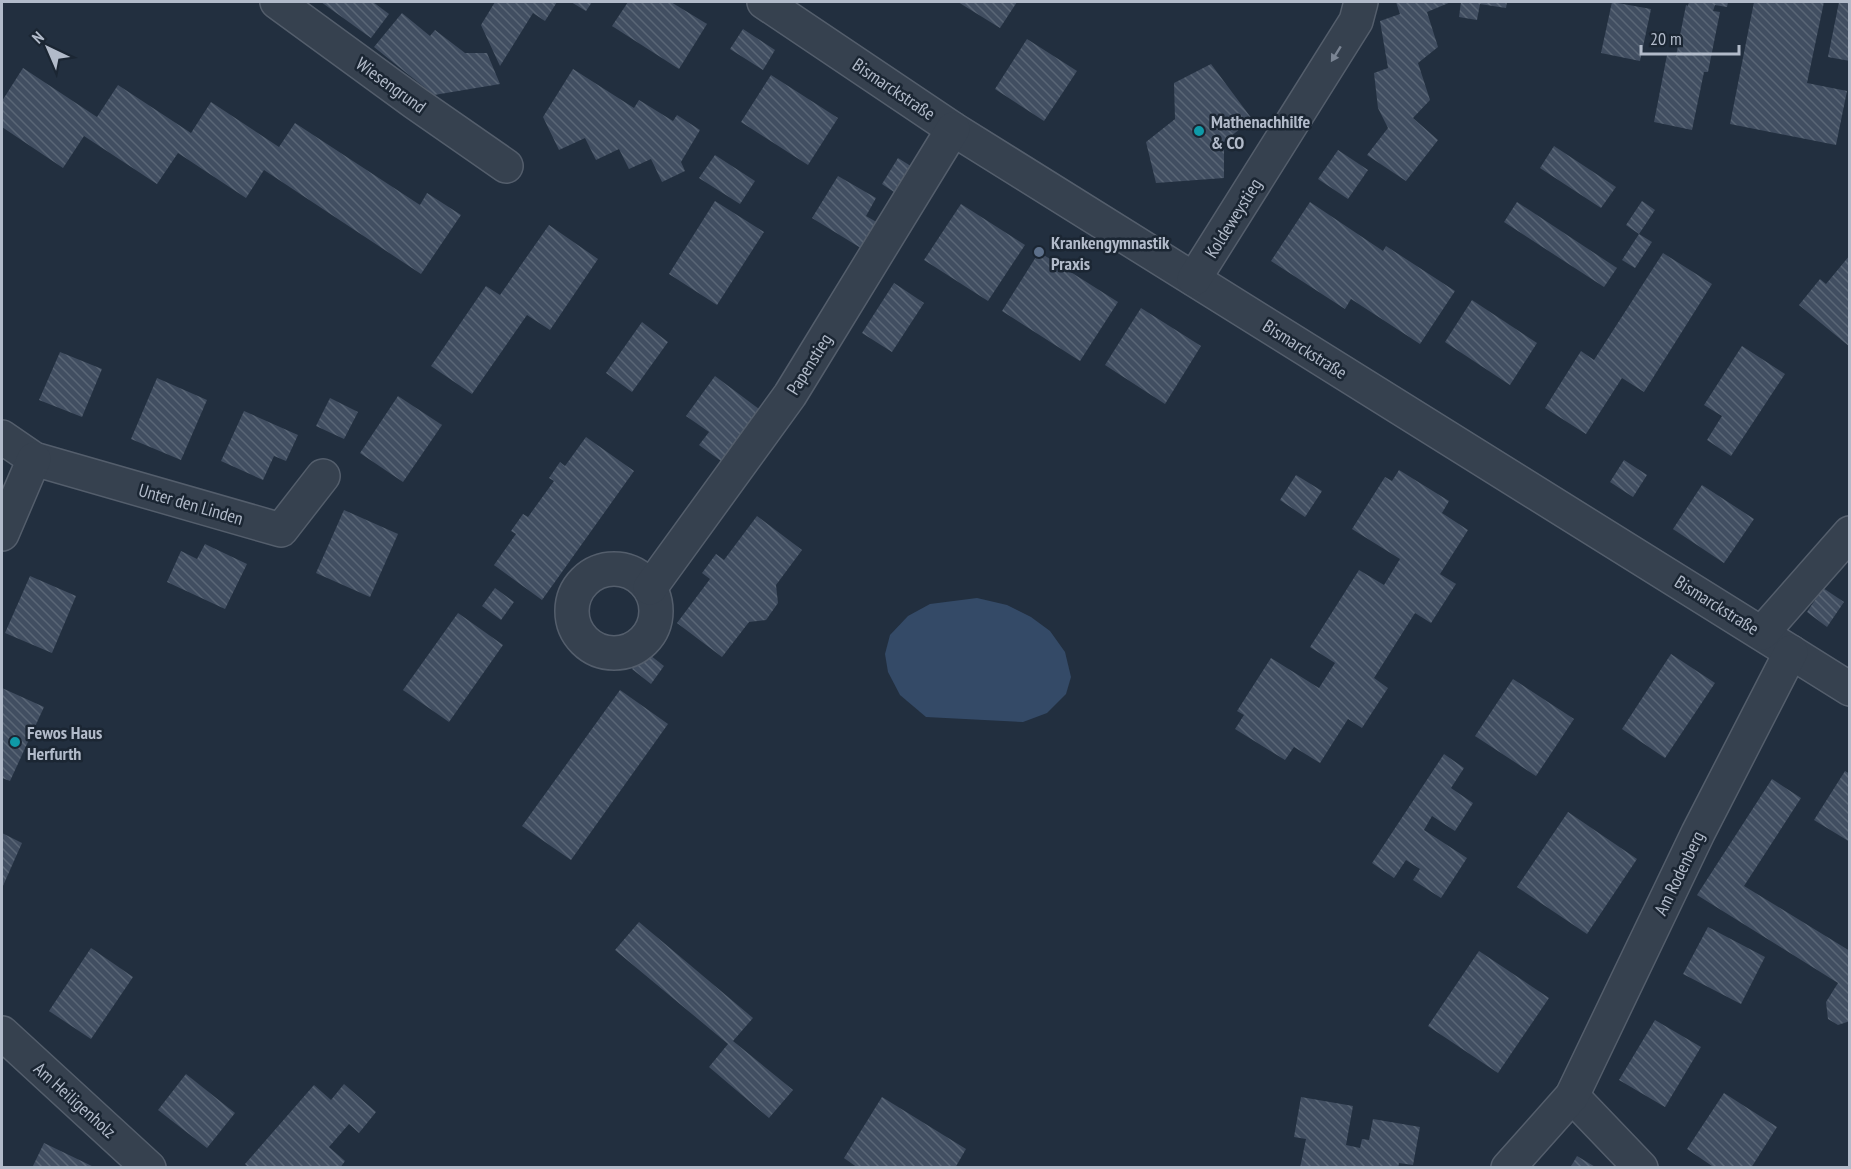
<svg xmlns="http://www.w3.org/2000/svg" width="1851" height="1169" font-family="'PT Sans Narrow',sans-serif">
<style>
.water{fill:#344a67}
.building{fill:url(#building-back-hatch)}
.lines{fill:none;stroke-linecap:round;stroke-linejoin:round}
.minor-casing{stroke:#545e6c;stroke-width:36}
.minor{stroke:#36414f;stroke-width:33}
.oneway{fill:#7a8493}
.culture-dot{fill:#0f9aa8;stroke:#1b2633;stroke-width:2}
.service-dot{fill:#5c6f8a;stroke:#1b2633;stroke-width:2}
.labels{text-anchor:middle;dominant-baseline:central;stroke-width:5;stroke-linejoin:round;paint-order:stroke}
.street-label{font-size:18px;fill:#b2bbca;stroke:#1b2633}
.poi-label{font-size:18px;font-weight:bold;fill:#b2bbca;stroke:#1b2633;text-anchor:start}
</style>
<defs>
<pattern id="building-back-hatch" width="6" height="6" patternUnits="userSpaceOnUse" patternTransform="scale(1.5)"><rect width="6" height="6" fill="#414e61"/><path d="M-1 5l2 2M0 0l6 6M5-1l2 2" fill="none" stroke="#5a6676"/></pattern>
</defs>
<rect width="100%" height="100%" fill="#222f3f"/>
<!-- water -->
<polygon class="water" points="977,598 1007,605 1031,617 1050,631 1065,652 1071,677 1066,694 1047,713 1023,722 926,717 900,695 888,672 885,654 890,635 908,616 930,604"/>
<!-- building -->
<g class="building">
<polygon points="321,2 373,2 389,14 371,38"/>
<polygon points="495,2 557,2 545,21 533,13 500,66 481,25"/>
<polygon points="571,2 592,2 586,11"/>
<polygon points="628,2 671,2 707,24 679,69 612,26"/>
<polygon points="958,2 1017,2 1000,28"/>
<polygon points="1396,2 1451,2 1427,12 1438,47 1418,63 1430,100 1413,118 1438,140 1406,181 1367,155 1388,128 1378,108 1374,73 1388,68 1380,21 1400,14"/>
<polygon points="1461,2 1507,2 1506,8 1480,4 1477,20 1459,17"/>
<polygon points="1612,2 1651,9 1640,61 1601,53"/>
<polygon points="1689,2 1728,2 1727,7 1715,5 1713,11 1720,12 1708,72 1704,72 1692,130 1654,122 1667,55 1676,56 1686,5 1688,6"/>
<polygon points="1754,2 1824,2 1807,83 1847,91 1836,145 1730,124"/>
<polygon points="1839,2 1850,2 1850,61 1828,57"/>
<polygon points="402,13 430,36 435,30 465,53 487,53 500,84 434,95 374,47"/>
<polygon points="743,29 775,50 763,70 730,49"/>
<polygon points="1027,39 1077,71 1044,121 995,89"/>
<polygon points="1211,64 1252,119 1224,142 1224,178 1156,183 1146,142 1175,119 1174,83"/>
<polygon points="23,68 97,117 118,85 191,133 211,102 279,147 295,123 420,205 427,193 461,215 421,274 264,170 246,198 178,153 157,184 84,136 63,168 2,127 2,101"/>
<polygon points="573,69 634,108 639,100 673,121 677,115 700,130 681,162 685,171 662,182 651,159 629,169 619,149 596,160 585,138 559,150 543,117"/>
<polygon points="771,75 838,118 808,165 741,122"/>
<polygon points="1554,146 1616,187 1601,208 1540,168"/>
<polygon points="1338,150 1368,170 1348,199 1318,179"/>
<polygon points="715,155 755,181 740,204 699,178"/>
<polygon points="898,158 914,168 897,194 882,184"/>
<polygon points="838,176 876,198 866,216 880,224 864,250 812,218"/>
<polygon points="715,201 764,232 717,305 669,274"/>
<polygon points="1642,201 1655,210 1639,234 1652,242 1635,268 1622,260 1639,234 1626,225"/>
<polygon points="1310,202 1383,251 1386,246 1455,291 1420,344 1351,299 1345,309 1271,261"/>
<polygon points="1517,202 1617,268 1604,287 1504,222"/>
<polygon points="961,204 1025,245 988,301 924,260"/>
<polygon points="549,225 598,259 550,330 527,315 472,394 431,366 486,286 500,295"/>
<polygon points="1039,252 1118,302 1080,361 1002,311"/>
<polygon points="1663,253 1712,284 1644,392 1622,378 1586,434 1545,408 1581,351 1594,360"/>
<polygon points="1850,255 1850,347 1799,305 1820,279 1826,284"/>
<polygon points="894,283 924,303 892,352 862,333"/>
<polygon points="1472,300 1537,343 1510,385 1445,342"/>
<polygon points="1141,308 1201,346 1165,404 1105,365"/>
<polygon points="642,322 668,342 632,392 606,373"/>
<polygon points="1742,346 1785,374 1731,456 1707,440 1722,416 1704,405"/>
<polygon points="60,352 102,369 82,417 39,400"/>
<polygon points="715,376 759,409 721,461 699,445 709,432 686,416"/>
<polygon points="157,378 207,400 181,460 131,439"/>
<polygon points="398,396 442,425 403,482 360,453"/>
<polygon points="330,398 358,412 344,439 316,426"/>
<polygon points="244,411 298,435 286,461 274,456 263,480 221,461"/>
<polygon points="586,437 634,471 542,600 494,565 516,534 511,531 523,514 528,517 554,481 549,478 560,462 565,466"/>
<polygon points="1624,460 1647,475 1633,497 1610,482"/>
<polygon points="1399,470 1449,501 1442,513 1468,530 1440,574 1456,584 1431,623 1415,613 1374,678 1388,688 1362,728 1348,719 1320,763 1294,747 1285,760 1235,729 1244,715 1237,711 1271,658 1319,688 1335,663 1310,647 1359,570 1384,585 1400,559 1352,529 1385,477 1392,481"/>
<polygon points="1296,475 1322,491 1305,517 1280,500"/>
<polygon points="1702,485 1754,519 1724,563 1673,529"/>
<polygon points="344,510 398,534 370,597 316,573"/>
<polygon points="757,516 802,550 776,585 778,603 766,620 749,622 722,657 677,623 710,579 702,573 716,554 724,560"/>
<polygon points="205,544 247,564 225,609 167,582 181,551 197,559"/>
<polygon points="30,576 76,596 52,653 5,633"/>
<polygon points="495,588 514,602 501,620 482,606"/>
<polygon points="1823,588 1844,602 1827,627 1807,612"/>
<polygon points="458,613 503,645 449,722 403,690"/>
<polygon points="646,652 664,666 651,684 632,669"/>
<polygon points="1671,654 1715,683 1665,758 1622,729"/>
<polygon points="1513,679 1574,719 1536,776 1475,736"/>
<polygon points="2,688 44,707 10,781 2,778"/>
<polygon points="620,690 668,724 571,860 522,826"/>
<polygon points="1444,754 1464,768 1451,788 1473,803 1455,831 1432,816 1424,830 1467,858 1441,898 1413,880 1420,869 1406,860 1394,878 1372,863"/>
<polygon points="1845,771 1850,774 1850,842 1814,820"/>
<polygon points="1772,779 1801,798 1744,886 1850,951 1850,1021 1838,1025 1828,1019 1826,1002 1838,983 1697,895"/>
<polygon points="1568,812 1637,859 1587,934 1517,887"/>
<polygon points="2,833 22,843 2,888"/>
<polygon points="639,922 753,1018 733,1041 793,1090 769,1118 709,1067 728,1044 615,950"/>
<polygon points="1708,927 1765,957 1741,1004 1683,974"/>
<polygon points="91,948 133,977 91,1039 49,1011"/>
<polygon points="1479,951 1549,998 1498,1073 1428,1026"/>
<polygon points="1655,1020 1701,1047 1665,1107 1619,1080"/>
<polygon points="186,1074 235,1113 207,1148 158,1110"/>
<polygon points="344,1084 376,1112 359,1133 349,1124 329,1147 345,1161 340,1168 249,1168 245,1164 314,1085 331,1100"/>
<polygon points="1724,1093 1777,1127 1751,1168 1715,1168 1687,1149"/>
<polygon points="882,1097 966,1149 955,1168 858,1168 844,1158"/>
<polygon points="1301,1097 1353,1106 1346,1145 1360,1148 1362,1139 1369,1140 1373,1119 1420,1127 1413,1165 1399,1163 1398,1168 1300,1168 1306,1139 1294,1137"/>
<polygon points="44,1143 96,1168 32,1168"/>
<polygon points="1577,1156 1597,1168 1570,1168"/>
</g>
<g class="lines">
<!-- minor casing -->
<g class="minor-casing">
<g id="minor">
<polyline points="277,2 414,102 506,166"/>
<polyline points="764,2 953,129 1850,689"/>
<polyline points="1194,279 1356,21 1361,2"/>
<polyline points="2,437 34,459 281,530 323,476"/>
<polyline points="2,534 34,459"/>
<circle cx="614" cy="611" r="42"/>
<polyline points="650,588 790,395 953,129"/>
<polyline points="1762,633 1850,533"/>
<polyline points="2,1033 149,1168"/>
<polyline points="1572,1096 1641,1168"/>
<polyline points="1508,1168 1572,1096 1698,833 1791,652"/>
</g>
</g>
<!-- minor -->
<use href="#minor" class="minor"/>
</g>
<!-- one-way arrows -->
<defs><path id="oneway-solid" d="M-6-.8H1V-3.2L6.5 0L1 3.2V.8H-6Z" transform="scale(1.5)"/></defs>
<use class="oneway" href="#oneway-solid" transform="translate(1336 54) rotate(122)"/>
<!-- markers -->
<g class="culture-dot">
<circle cx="1199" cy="131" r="6"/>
<circle cx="15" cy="742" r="6"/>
</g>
<circle class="service-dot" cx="1039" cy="252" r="6"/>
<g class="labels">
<!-- street labels -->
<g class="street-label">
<text transform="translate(391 85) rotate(36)">Wiesengrund</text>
<text transform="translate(894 89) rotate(34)">Bismarckstraße</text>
<text transform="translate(1233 218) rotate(-58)">Koldeweystieg</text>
<text transform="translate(1305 349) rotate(32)">Bismarckstraße</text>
<text transform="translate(809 364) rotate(-58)">Papenstieg</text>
<text transform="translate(191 504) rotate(16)">Unter den Linden</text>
<text transform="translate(1717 605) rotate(32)">Bismarckstraße</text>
<text transform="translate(1679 873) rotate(-64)">Am Rodenberg</text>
<text transform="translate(75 1100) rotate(42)">Am Heiligenholz</text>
</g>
<!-- poi labels -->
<g class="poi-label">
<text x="1211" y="121">Mathenachhilfe<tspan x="1211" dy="21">&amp; CO</tspan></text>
<text x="1051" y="242">Krankengymnastik<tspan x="1051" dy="21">Praxis</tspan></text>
<text x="27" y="732">Fewos Haus<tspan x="27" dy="21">Herfurth</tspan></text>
</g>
</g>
<!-- border -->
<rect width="1851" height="1169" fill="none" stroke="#b2bbca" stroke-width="6"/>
<!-- north arrow -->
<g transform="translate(48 48) rotate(316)" stroke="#1b2633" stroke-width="4.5" paint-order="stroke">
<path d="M0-4.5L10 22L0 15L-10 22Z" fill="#b2bbca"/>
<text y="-9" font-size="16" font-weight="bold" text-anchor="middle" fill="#b2bbca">N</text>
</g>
<!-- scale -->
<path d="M1641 45v9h98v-9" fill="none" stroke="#b2bbca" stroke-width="3"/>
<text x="1650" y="45" font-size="18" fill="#b2bbca" stroke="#1b2633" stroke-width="4.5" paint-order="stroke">20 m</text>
</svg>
